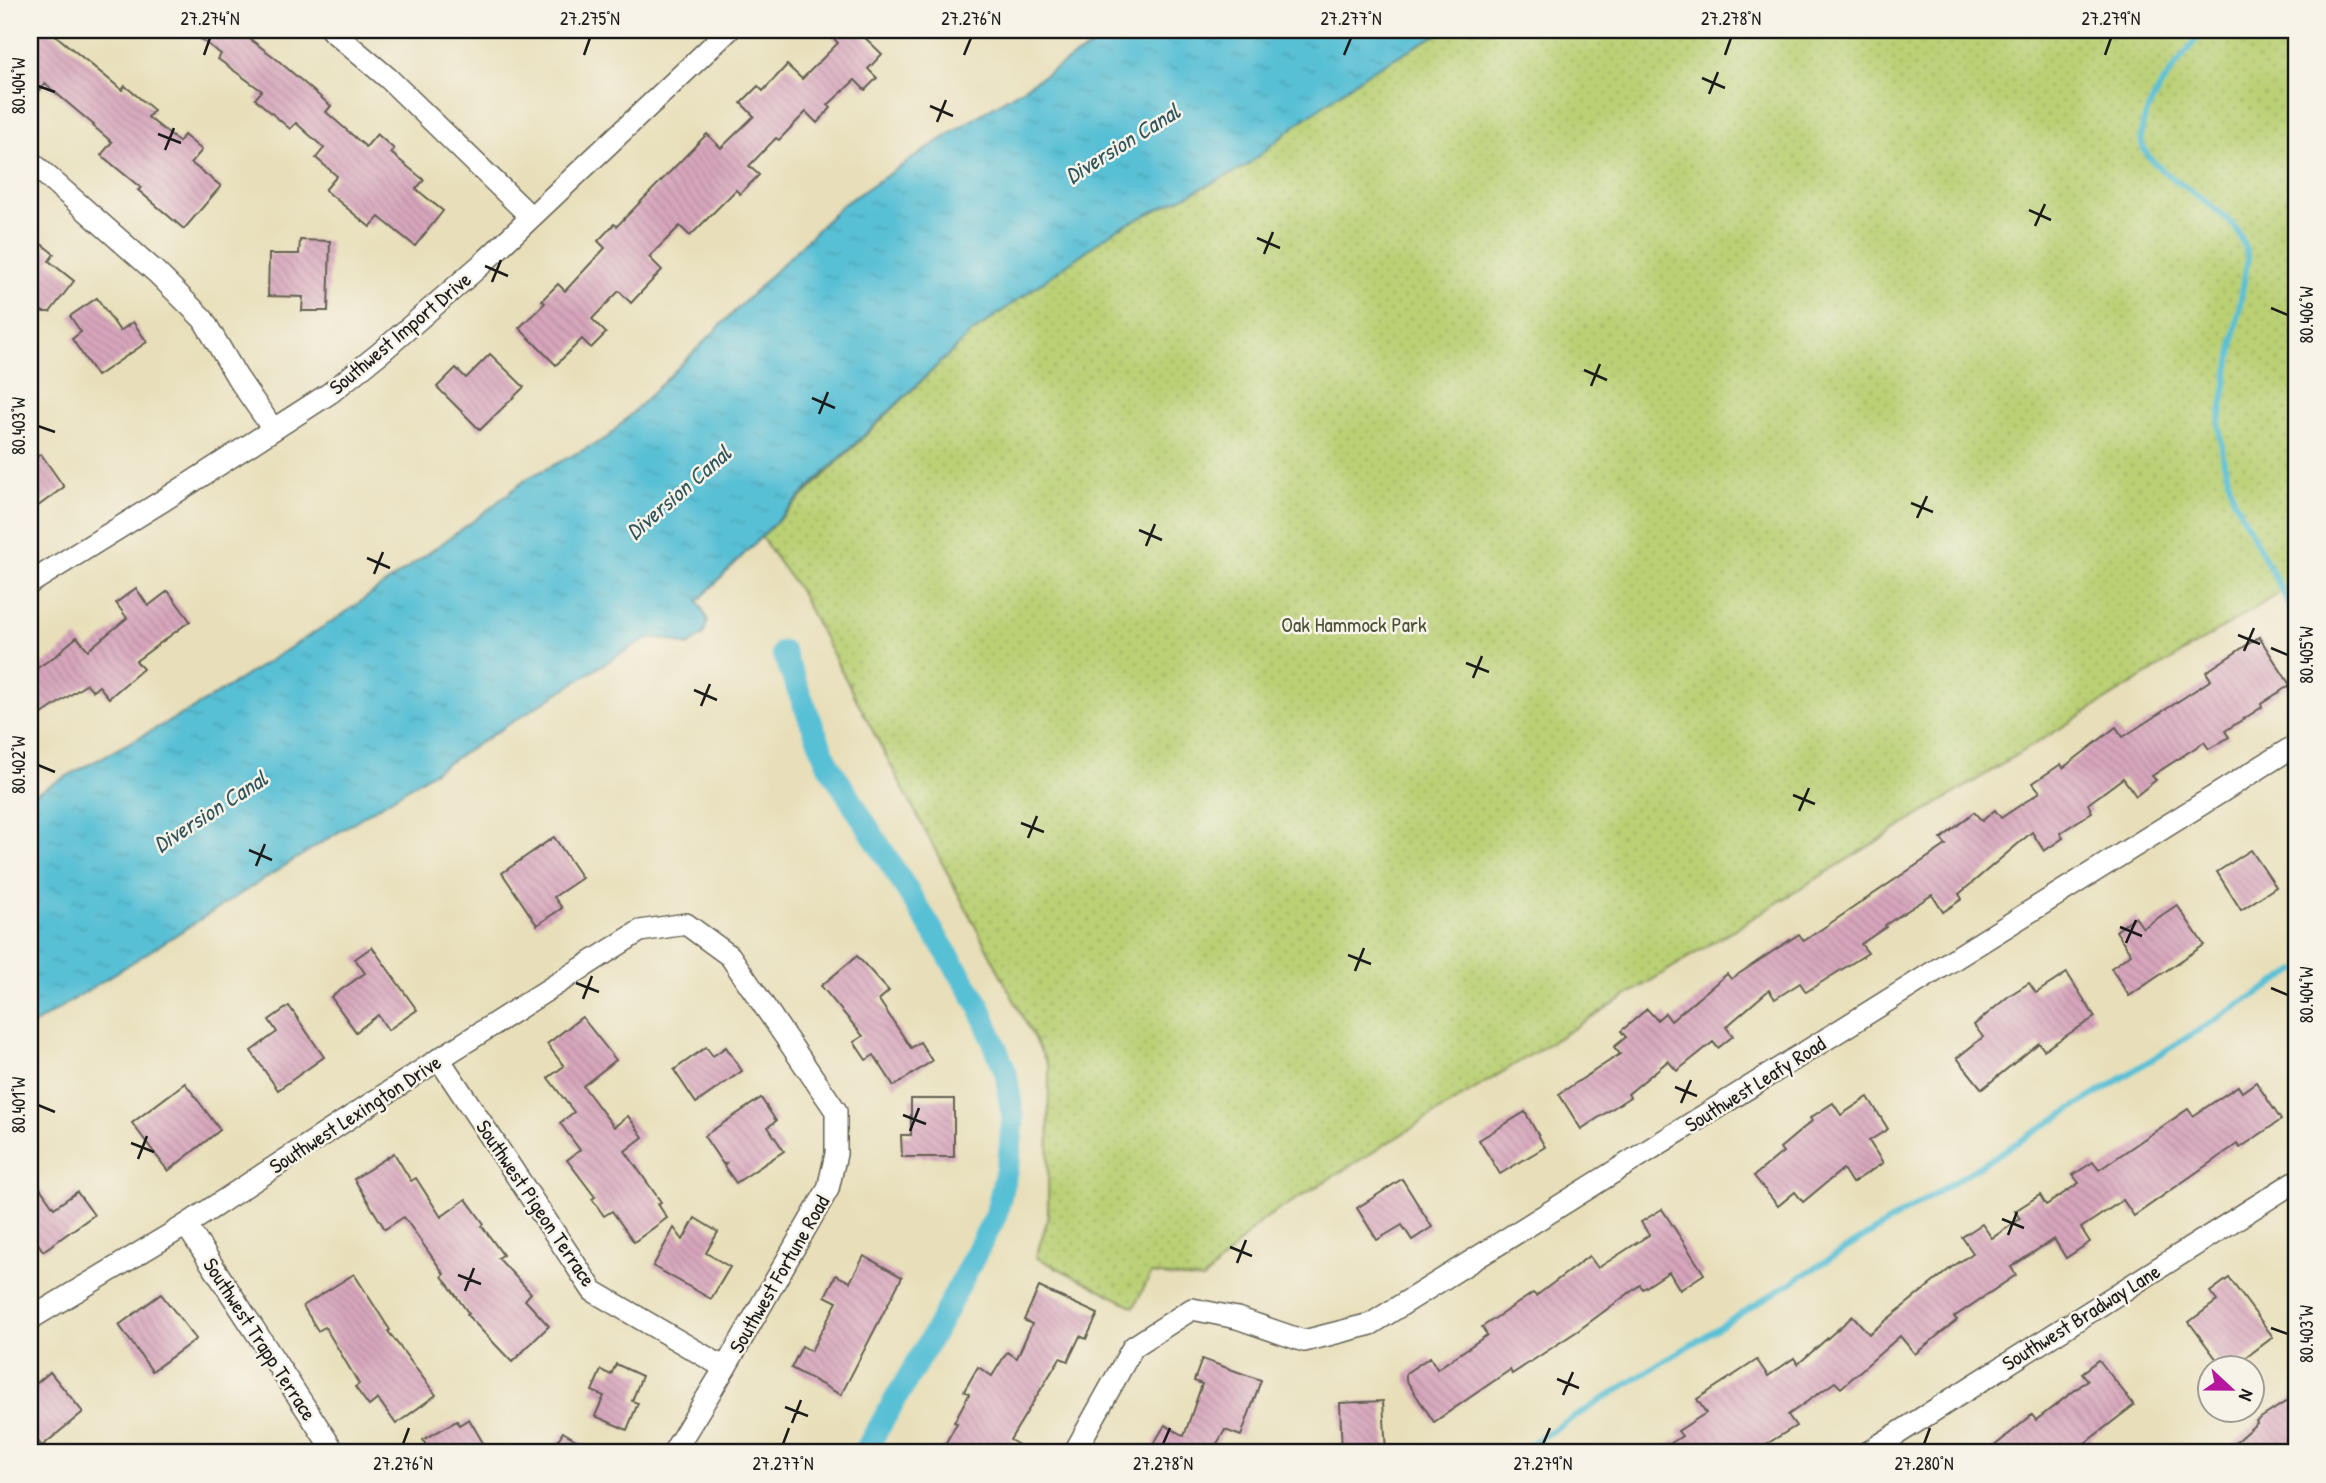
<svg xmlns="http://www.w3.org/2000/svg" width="2326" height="1483" font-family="'Patrick Hand',sans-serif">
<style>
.park{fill:url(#park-dots);stroke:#6b7648;stroke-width:2}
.water{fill:url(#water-ripples);stroke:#3a6e78;stroke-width:2}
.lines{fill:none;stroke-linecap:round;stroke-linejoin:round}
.stream{stroke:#58c0d5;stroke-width:6}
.canal{stroke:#58c0d5;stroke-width:23}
.building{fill:url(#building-back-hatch)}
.minor-casing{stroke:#636053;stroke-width:24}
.minor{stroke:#fff;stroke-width:21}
.ticks{fill:none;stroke:#1c1c1c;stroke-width:2.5}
.labels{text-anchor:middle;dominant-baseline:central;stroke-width:5;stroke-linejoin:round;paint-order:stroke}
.street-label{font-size:21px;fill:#1c1c1c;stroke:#f7f3e8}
.park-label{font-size:21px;fill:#4b5236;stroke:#f7f3e8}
.water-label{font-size:23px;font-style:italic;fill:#31555d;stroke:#f7f3e8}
.neatline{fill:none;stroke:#1c1c1c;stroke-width:2.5}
.ticks-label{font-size:18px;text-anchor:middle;fill:#1c1c1c}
</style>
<defs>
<pattern id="park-dots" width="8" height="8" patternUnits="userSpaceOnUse" patternTransform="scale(1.75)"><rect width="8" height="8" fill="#bad074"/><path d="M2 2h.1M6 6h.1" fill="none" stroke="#9fb264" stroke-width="1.8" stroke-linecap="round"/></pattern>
<pattern id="water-ripples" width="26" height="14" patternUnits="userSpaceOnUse" patternTransform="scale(1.75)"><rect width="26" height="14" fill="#58c0d5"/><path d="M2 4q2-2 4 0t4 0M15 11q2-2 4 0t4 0" fill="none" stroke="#4ca4b6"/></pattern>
<pattern id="building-back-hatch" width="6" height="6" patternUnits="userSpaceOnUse" patternTransform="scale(1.75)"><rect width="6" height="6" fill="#d7a6bc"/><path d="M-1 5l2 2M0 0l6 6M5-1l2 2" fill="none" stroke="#b88ea1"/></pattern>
</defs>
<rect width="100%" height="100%" fill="#f7f3e8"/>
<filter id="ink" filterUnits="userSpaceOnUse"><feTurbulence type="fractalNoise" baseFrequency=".0143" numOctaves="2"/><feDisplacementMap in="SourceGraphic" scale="14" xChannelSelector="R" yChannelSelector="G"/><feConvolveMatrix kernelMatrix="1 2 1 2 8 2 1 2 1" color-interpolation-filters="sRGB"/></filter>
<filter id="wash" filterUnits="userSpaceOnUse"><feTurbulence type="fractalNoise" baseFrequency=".00686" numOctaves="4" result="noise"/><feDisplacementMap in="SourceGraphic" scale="28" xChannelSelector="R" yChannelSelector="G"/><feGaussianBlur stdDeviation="1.57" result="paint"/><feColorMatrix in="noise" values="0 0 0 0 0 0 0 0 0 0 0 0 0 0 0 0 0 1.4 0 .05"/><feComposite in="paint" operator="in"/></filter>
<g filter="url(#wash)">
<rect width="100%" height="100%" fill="#e8dfba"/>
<!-- park -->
<polygon class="park" points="1445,30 2296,30 2296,583 1261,1221 1203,1280 1151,1274 1134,1307 1036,1257 1048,1218 1049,1067 799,590 761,537 969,335 1115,230 1245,167 1296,125 1366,74"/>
<!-- water -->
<path class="water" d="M1118,30h327l-79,44 -70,51 -51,42 -130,63 -146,105 -156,149 -115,117 10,20 -5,14 -15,11c-38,-13 -34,-11 -68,8l-590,373v-231l166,-89 146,-92 134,-96 52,-41 79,-40 235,-233 123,-81z"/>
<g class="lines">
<!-- stream -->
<g class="stream">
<path d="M2204,30c-19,23 -78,90 -59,121 12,20 45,38 63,52 24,19 32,24 40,55l-29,167 5,38 10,36 62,119"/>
<polyline points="1516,1453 2296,970"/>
</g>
<!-- canal -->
<polyline class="canal" points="783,652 828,764 978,1003 1006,1073 1013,1119 1009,1159 996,1215 937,1328 864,1453"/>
</g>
<g id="blocks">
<!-- building -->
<g class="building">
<polygon points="30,30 49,30 122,90 125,86 154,110 148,117 179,142 184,135 202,150 191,163 221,186 184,229 138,190 141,188 101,155 112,142 93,126 94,125 45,84 40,90 30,82"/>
<polygon points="188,30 238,30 274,57 331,106 326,112 366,147 377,134 394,149 391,153 424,180 416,189 443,211 415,246 379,217 370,227 325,190 337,176 316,158 324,148 296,123 290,129 255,99 262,91 218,59 221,54"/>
<polygon points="826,30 857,30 882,54 868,69 877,78 865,90 855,80 828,105 831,108 817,123 806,112 779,140 776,138 749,166 759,175 740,194 736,190 690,236 680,226 649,257 662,270 631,303 619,291 592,319 606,333 591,348 582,339 556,365 519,328 545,303 542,300 558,284 565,291 605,248 598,241 614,224 617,226 707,134 721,148 754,116 741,103 758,86 763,91 787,65 802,79 838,43"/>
<polygon points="30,235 54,254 49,261 74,281 50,312 43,312 30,301"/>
<polygon points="300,240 330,241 328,311 302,311 303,297 268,296 269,254 299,254"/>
<polygon points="97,298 120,331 133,322 147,342 97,376 72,339 81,332 70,316"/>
<polygon points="490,354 524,387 480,430 437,387 456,368 466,378"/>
<polygon points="41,454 64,487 30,512 30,461"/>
<polygon points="136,588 148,606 168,591 190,621 136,661 143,669 109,698 99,686 93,691 87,684 30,722 30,673 61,652 60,651 77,637 88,650 127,618 116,603"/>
<polygon points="2259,637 2290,685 2261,704 2262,707 2225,731 2229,737 2209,749 2204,742 2152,776 2156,780 2136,796 2123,778 2088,804 2092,812 2060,833 2063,838 2044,851 2032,832 1959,894 1962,899 1943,912 1932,895 1885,925 1886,927 1861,944 1868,953 1806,992 1800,983 1775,999 1769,990 1726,1027 1733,1036 1718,1048 1713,1042 1677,1071 1668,1061 1628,1094 1630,1097 1581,1129 1559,1094 1620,1054 1614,1047 1626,1037 1621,1031 1647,1009 1657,1020 1665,1013 1671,1021 1727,974 1731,979 1799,934 1804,941 1946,845 1941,839 1974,812 1982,821 1995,810 2001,818 2040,792 2033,783 2061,764 2063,768 2116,727 2123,737 2211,680 2206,672"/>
<polygon points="554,837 582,878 554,897 562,908 537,925 502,873"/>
<polygon points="2251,850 2276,887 2241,910 2217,872"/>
<polygon points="2177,905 2204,945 2129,996 2111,968 2131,954 2116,931 2135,917 2143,928"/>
<polygon points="372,947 417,1010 388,1030 378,1015 356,1032 331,997 365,973 355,959"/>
<polygon points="857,956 889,991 879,1000 911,1048 920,1042 932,1061 894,1086 874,1055 866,1060 854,1042 863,1036 821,986"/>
<polygon points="2067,973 2095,1017 2044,1050 2039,1043 1982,1089 1957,1058 1983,1037 1974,1025 2010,995 2029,983 2036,993"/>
<polygon points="289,1006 324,1057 278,1090 251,1051 277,1032 269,1020"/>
<polygon points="582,1017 616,1060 583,1086 614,1127 628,1116 643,1137 625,1151 661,1202 658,1204 667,1218 634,1242 612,1211 604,1216 592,1199 595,1197 567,1160 580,1150 560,1123 574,1112 548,1078 564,1066 547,1044"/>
<polygon points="706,1047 713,1056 726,1047 742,1071 696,1103 674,1070"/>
<polygon points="2256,1082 2281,1120 2240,1148 2237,1144 2134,1216 2123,1200 2081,1228 2090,1242 2066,1258 2054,1239 2011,1267 2016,1275 1954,1317 1957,1320 1915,1354 1900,1336 1841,1388 1835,1382 1788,1415 1796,1426 1752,1453 1656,1453 1682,1436 1678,1431 1706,1413 1697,1399 1757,1360 1768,1376 1794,1358 1798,1364 1853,1316 1869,1334 1952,1267 1973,1253 1962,1237 1982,1224 1992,1238 2020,1219 2015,1211 2040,1195 2046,1205 2079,1183 2073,1175 2093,1162 2099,1170 2188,1109 2193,1116 2238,1086 2242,1092"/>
<polygon points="185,1083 220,1130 168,1171 132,1123"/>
<polygon points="1868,1097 1888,1129 1869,1141 1883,1163 1852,1183 1843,1169 1803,1202 1795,1192 1778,1206 1754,1176 1783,1152 1780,1148 1812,1121 1810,1118 1833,1103 1841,1115"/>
<polygon points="761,1098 776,1121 768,1127 784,1151 736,1183 724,1166 726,1163 723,1164 704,1136"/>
<polygon points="911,1099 954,1099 954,1157 902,1157 901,1135 911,1135"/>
<polygon points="1525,1112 1545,1147 1500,1174 1479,1140"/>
<polygon points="394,1153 411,1181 416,1178 441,1217 466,1199 484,1224 482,1226 503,1255 498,1258 531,1293 525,1300 549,1326 512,1362 467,1315 469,1314 442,1276 444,1274 404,1217 385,1229 354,1179"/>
<polygon points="30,1174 54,1208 77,1192 94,1215 43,1251 30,1231"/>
<polygon points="1402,1179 1432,1227 1412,1240 1402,1225 1377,1240 1357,1208"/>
<polygon points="1662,1209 1704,1274 1680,1290 1669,1272 1643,1289 1640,1285 1579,1330 1512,1374 1510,1370 1434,1422 1406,1380 1406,1373 1430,1357 1437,1369 1487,1335 1482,1327 1533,1293 1536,1296 1589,1256 1598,1268 1649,1235 1641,1222"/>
<polygon points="695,1218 718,1232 706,1253 730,1267 711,1299 653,1266 674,1228 683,1240"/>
<polygon points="864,1256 902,1277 841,1395 791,1368 802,1346 811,1351 837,1302 825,1296 836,1275 850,1282"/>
<polygon points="354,1274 390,1330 388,1331 436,1395 396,1424 378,1399 369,1406 355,1387 359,1384 325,1327 318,1331 303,1306"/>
<polygon points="2229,1278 2273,1337 2232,1368 2223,1368 2189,1322 2217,1301 2210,1292"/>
<polygon points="1039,1287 1098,1314 1086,1339 1080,1336 1068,1361 1060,1358 1010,1440 1033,1453 940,1453 957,1423 954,1422 969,1394 964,1391 978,1367 992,1376 1007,1352 1017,1358 1032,1324 1024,1320"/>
<polygon points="161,1294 196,1339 152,1371 119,1325"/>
<polygon points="1202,1359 1261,1380 1241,1436 1225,1430 1212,1452 1214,1453 1167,1453 1153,1445 1165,1425 1184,1436 1202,1384 1194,1381"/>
<polygon points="2099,1360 2134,1405 2072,1453 1986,1453 2032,1415 2036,1420 2088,1380 2082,1373"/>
<polygon points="616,1364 642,1376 632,1401 638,1403 627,1430 595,1416 604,1396 592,1391 601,1370 611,1375"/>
<polygon points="50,1372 83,1412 42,1446 30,1431 30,1389"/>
<polygon points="2296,1395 2296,1453 2223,1453 2257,1423 2256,1421"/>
<polygon points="1383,1401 1386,1453 1342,1453 1340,1403"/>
<polygon points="469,1419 489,1453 430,1453 423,1440 457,1421 459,1425"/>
<polygon points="563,1432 597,1453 550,1453"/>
</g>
</g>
</g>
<g filter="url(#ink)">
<use href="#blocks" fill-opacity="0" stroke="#636053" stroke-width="2"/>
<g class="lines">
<!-- minor casing -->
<g class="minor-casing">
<g id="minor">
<polyline points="331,30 388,78 530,216"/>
<polyline points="30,161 157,273 203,319 237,377 273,429"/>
<polyline points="30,583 164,500 330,393 380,353 483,263 729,30"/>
<polyline points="439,1059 593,1291 725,1368"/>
<polyline points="186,1225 335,1453"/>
<polyline points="30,1319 186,1225 439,1059 640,931 686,924 730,956 836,1111 836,1154 828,1189 725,1368 673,1453"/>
<polyline points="1074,1453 1133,1347 1192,1309 1237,1318 1304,1341 1371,1324 2296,745"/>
<polyline points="1867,1453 2296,1181"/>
</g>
</g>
<!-- minor -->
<use href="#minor" class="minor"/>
</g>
</g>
<!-- ticks -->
<path class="ticks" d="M204,55l6,-17M584,55l6,-17M964,55l7,-17M1344,55l7,-17M1725,55l6,-17M2105,55l6,-17M1702,78l23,10M38,86l17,6M1709,94l9,-22M930,106l23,10M937,122l9,-22M158,134l23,9M165,150l9,-22M2029,210l22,10M2035,226l10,-22M1257,238l23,10M1264,254l9,-22M485,266l23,10M492,282l9,-22M2271,308l17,7M1584,370l23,10M1591,386l9,-22M812,398l23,10M819,414l9,-22M38,426l17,6M1911,503l22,9M1917,518l10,-22M1139,530l23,10M1146,546l9,-22M367,558l23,10M374,574l9,-22M2238,635l22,9M2271,648l17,7M2244,651l10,-23M1466,663l23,9M1473,678l9,-22M694,690l23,10M701,706l9,-22M38,765l17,7M1793,795l22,9M1799,811l10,-23M1021,823l23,9M1028,838l9,-22M249,850l23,10M256,866l9,-22M2120,927l22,9M2126,943l10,-23M1348,955l23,9M1355,971l9,-23M576,983l23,9M2271,988l17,7M583,999l9,-23M1675,1087l22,9M1681,1103l10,-23M38,1105l17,7M903,1115l23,9M910,1131l9,-23M131,1143l23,9M138,1159l9,-23M2002,1219l22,9M2008,1235l9,-23M1230,1247l22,9M1237,1263l9,-23M458,1275l23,9M465,1291l9,-23M2271,1328l17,6M1557,1379l22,9M1563,1395l10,-23M785,1407l23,9M792,1423l9,-23M403,1444l6,-16M783,1444l6,-16M1163,1444l7,-16M1543,1444l7,-16M1924,1444l6,-16"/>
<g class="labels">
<!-- street labels -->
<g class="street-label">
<text transform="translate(400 333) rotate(-40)">Southwest Import Drive</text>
<text transform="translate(1755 1084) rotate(-32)">Southwest Leafy Road</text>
<text transform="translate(355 1114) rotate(-33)">Southwest Lexington Drive</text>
<text transform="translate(536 1203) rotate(56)">Southwest Pigeon Terrace</text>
<text transform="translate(779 1274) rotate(-60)">Southwest Fortune Road</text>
<text transform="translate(2081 1317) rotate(-32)">Southwest Bradway Lane</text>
<text transform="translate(260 1339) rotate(57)">Southwest Trapp Terrace</text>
</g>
<!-- park labels -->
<g class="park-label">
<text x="1354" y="624">Oak Hammock Park</text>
</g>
<!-- water labels -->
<g class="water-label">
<text transform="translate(1122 143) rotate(-32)">Diversion Canal</text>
<text transform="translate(678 492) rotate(-41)">Diversion Canal</text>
<text transform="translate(210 811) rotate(-33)">Diversion Canal</text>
</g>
</g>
<!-- margin -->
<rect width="2326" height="1483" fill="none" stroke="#f7f3e8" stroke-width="77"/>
<!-- north arrow -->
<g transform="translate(2231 1389) rotate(112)"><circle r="33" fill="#f7f3e8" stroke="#9f9d96" stroke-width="2"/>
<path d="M0-5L12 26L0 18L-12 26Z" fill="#b5179e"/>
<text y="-10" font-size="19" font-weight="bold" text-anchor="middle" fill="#1c1c1c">N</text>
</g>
<rect x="38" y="38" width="2250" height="1406" class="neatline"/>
<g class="ticks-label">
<text x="210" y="25">27.274°N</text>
<text x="590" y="25">27.275°N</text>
<text x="971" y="25">27.276°N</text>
<text x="1351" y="25">27.277°N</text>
<text x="1731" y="25">27.278°N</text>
<text x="2111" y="25">27.279°N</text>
<text transform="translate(19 86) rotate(-90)" y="6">80.404°W</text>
<text transform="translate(2307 315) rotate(-90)" y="6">80.406°W</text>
<text transform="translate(19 426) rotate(-90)" y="6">80.403°W</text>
<text transform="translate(2307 655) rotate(-90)" y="6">80.405°W</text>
<text transform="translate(19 765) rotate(-90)" y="6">80.402°W</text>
<text transform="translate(2307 995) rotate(-90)" y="6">80.404°W</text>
<text transform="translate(19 1105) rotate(-90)" y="6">80.401°W</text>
<text transform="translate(2307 1334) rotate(-90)" y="6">80.403°W</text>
<text x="403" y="1470">27.276°N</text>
<text x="783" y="1470">27.277°N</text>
<text x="1163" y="1470">27.278°N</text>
<text x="1543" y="1470">27.279°N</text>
<text x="1924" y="1470">27.280°N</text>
</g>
</svg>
